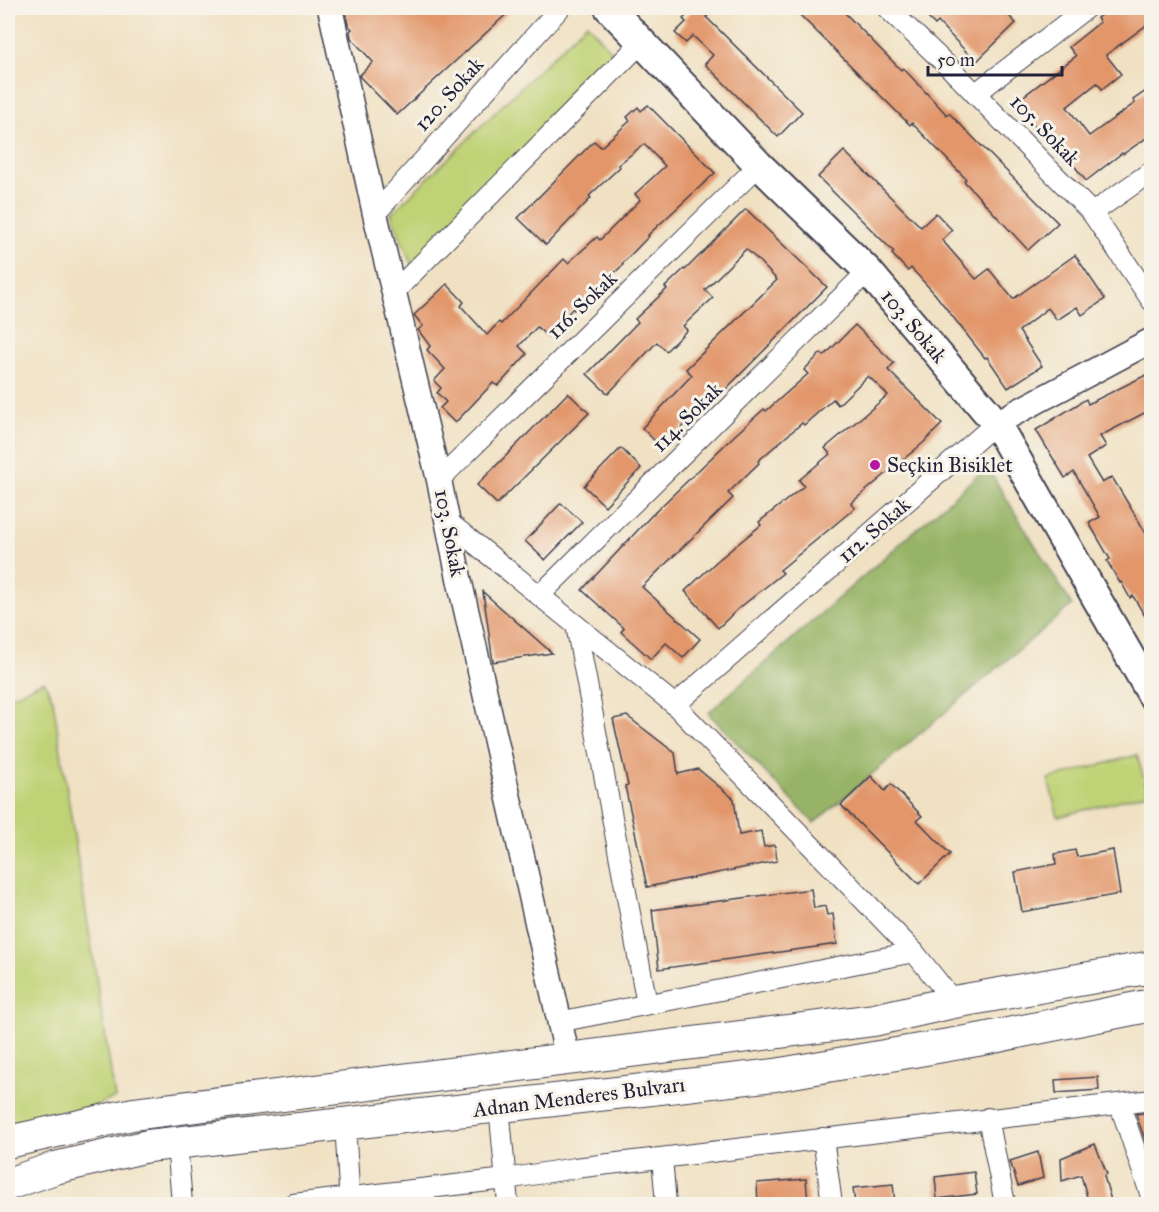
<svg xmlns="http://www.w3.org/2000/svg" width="1159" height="1212" font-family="'IM FELL Great Primer',serif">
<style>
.green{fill:#bfd275;stroke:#707a58;stroke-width:1.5}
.forest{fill:#97b466;stroke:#5c6b50;stroke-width:1.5}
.building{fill:#e2966a}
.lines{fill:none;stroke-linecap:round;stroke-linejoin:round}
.minor-casing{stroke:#413f4f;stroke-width:22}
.tertiary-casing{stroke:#413f4f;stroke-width:27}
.secondary-casing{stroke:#413f4f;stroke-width:32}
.primary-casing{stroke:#413f4f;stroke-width:34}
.minor{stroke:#fff;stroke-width:20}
.tertiary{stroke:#fff;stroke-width:24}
.secondary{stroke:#fff;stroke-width:28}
.primary{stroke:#fff;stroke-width:32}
.poi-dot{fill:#b5179e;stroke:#f7f3e8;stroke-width:2}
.labels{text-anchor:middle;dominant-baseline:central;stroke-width:6;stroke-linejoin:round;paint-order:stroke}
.street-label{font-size:21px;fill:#22223b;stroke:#f7f3e8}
.poi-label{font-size:21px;fill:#22223b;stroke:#f7f3e8;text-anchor:start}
</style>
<rect width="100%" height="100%" fill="#f7f3e8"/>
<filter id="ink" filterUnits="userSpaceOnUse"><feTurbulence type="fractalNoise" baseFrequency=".0167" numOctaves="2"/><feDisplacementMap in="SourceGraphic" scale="12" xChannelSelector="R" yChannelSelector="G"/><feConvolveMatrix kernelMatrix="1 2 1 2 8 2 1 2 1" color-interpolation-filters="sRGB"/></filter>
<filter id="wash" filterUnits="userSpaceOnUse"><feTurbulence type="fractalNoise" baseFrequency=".008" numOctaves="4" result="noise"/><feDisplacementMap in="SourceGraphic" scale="24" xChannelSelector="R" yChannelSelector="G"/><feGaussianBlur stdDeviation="1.35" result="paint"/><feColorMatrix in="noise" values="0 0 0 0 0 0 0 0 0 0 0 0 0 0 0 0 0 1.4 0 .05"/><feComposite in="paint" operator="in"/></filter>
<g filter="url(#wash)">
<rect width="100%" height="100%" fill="#f0e1c3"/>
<!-- green -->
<g class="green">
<polygon points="587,23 619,60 414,271 391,214"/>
<polygon points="44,681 53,700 115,1098 8,1138 8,698"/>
<polygon points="1137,755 1148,793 1058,817 1048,779"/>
</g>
<!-- forest -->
<polygon class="forest" points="987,467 1072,605 814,823 708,713"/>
<g id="blocks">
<!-- building -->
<g class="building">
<polygon points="354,8 513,8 397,115 359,76 373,62 351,38 350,31 352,29 348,25 346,15"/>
<polygon points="694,8 715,8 706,17 802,112 778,137 705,64 713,55 693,36 686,43 675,33 686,22 683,19"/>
<polygon points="793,8 840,8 901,70 903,68 947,115 949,113 1058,223 1028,250 964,181 966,179 912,123 910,125"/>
<polygon points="918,8 1001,8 1016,23 976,62 938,22 935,25"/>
<polygon points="1111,8 1152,8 1152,21 1106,55 1121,74 1102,89 1097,83 1067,107 1089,136 1135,103 1133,100 1152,87 1152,134 1123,154 1122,153 1086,181 1046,129 1040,133 1016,102 1076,56 1069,47 1100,22 1097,18"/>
<polygon points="648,105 715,173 648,235 649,236 622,264 623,265 574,310 573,308 547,336 537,327 519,346 527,354 498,386 493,383 455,423 440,408 446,402 437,393 441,388 434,381 445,369 427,350 430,346 418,330 423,326 414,315 447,284 464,302 461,306 487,335 499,322 501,324 564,259 568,263 597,237 600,240 640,200 635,194 665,166 644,144 618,165 620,167 589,196 591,198 546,245 518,218 594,141 601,147 630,121 627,117 638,107 641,111"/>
<polygon points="844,151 921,227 936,213 952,230 942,240 976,279 989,269 1013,299 1075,255 1105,299 1082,315 1077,307 1057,320 1048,308 1019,331 1042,366 1008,388 987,357 985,358 935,294 911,268 908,271 892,254 894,252 818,177"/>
<polygon points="746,209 827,287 716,399 712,396 662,448 642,428 692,375 686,369 777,280 758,260 746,249 705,290 713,298 683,326 687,330 666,351 657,342 608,394 587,374 638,322 635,319 667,289 665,287 684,269 685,270"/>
<polygon points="855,325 894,363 888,370 942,424 923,443 851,503 855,508 780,570 783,573 738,609 718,628 685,591 717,561 761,525 759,522 804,486 799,480 830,454 825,448 888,395 868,376 838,405 833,399 804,425 802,423 758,461 759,463 728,493 733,498 642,587 700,639 683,658 666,643 651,659 621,632 624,628 582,590 651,516 735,435 764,409 766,411 808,374 804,370 821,353 824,356"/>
<polygon points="1152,372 1152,409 1100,436 1106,446 1087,458 1102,483 1112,477 1152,543 1152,628 1133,596 1130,598 1121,582 1120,583 1107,561 1110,559 1089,523 1100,517 1074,472 1065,478 1036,430 1086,399 1088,404"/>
<polygon points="568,393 589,413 497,504 477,485"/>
<polygon points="621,448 641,468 605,506 584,486"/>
<polygon points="561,503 582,522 545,560 525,541"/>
<polygon points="483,592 552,653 493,662"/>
<polygon points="627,716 675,753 678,774 698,769 734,799 739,835 761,831 764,847 775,845 777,861 647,887 625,786 628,785 613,719"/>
<polygon points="871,776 885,791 891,784 922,816 917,820 950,854 919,884 841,805"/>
<polygon points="1075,850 1077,857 1113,850 1120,894 1022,912 1015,872 1056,864 1055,854"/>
<polygon points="811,889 814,908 825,906 827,915 833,914 837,944 659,969 652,910"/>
<polygon points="1098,1077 1099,1090 1056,1093 1055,1080"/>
<polygon points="1152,1112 1152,1160 1136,1114"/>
<polygon points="1095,1144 1107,1174 1104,1176 1112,1204 1089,1204 1081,1175 1062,1181 1061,1158"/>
<polygon points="1038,1152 1043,1178 1018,1186 1010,1161"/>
<polygon points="974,1172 977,1194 937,1199 935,1177"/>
<polygon points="806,1179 808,1204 758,1204 757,1183"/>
<polygon points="893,1184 895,1204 855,1204 853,1188"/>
</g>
</g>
</g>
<g filter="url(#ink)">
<use href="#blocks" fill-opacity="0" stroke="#413f4f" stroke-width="1.5"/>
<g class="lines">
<!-- minor casing -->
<g class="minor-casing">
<g id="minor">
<polyline points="887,8 952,70 1092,213 1152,301"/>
<polyline points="975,94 1086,8"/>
<polyline points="1092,213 1152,171"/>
<polyline points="375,214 560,8"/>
<polyline points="394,292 642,42"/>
<polyline points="439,480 759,165"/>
<polyline points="447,521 675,705 914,952 954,1002"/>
<polyline points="540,595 868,271"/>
<polyline points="576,625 647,1004"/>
<polyline points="675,705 996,423"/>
<polyline points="558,1022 914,952"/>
<polyline points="1120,1105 1152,1199"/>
<polyline points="499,1106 508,1204"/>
<polyline points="988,1118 1005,1204"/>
<polyline points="345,1124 350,1204"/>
<polyline points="823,1138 832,1204"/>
<polyline points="177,1143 182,1204"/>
<polyline points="662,1158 666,1204"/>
<polyline points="293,1204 506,1179 575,1168 1152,1100"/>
</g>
</g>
<!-- tertiary casing -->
<g class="tertiary-casing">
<g id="tertiary">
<polyline points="330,8 375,214 439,480 460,583 568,1059"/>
<polyline points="996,423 1152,340"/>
</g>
</g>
<!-- secondary casing -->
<g class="secondary-casing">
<polyline id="secondary" points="609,8 759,165 868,271 996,423 1152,695"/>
</g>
<!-- primary casing -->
<g class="primary-casing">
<g id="primary">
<polyline points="8,1142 133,1114 874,1020 954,1002 1152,967"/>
<polyline points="8,1184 55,1168 148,1146 775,1075 983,1039 1152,1005"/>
</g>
</g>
<!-- minor -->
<use href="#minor" class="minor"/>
<!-- tertiary -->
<use href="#tertiary" class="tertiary"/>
<!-- secondary -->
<use href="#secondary" class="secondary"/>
<!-- primary -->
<use href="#primary" class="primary"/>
</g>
</g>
<!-- markers -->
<circle class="poi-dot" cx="875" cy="465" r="6"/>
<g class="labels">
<!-- street labels -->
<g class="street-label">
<text transform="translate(449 94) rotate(-48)">120. Sokak</text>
<text transform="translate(1045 130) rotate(46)">105. Sokak</text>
<text transform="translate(582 305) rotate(-44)">116. Sokak</text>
<text transform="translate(914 326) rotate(50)">103. Sokak</text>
<text transform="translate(687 417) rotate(-45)">114. Sokak</text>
<text transform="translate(874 530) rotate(-41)">112. Sokak</text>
<text transform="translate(450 533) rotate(79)">103. Sokak</text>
<text transform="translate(579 1097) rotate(-7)">Adnan Menderes Bulvarı</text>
</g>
<!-- poi labels -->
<g class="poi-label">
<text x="887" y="465">Seçkin Bisiklet</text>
</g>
</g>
<!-- margin -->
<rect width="1159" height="1212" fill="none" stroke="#f7f3e8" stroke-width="30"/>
<!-- scale -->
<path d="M928 66v9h134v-9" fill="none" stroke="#22223b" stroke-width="3"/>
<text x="937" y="66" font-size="18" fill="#22223b" stroke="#f7f3e8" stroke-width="4.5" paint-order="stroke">50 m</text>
</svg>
